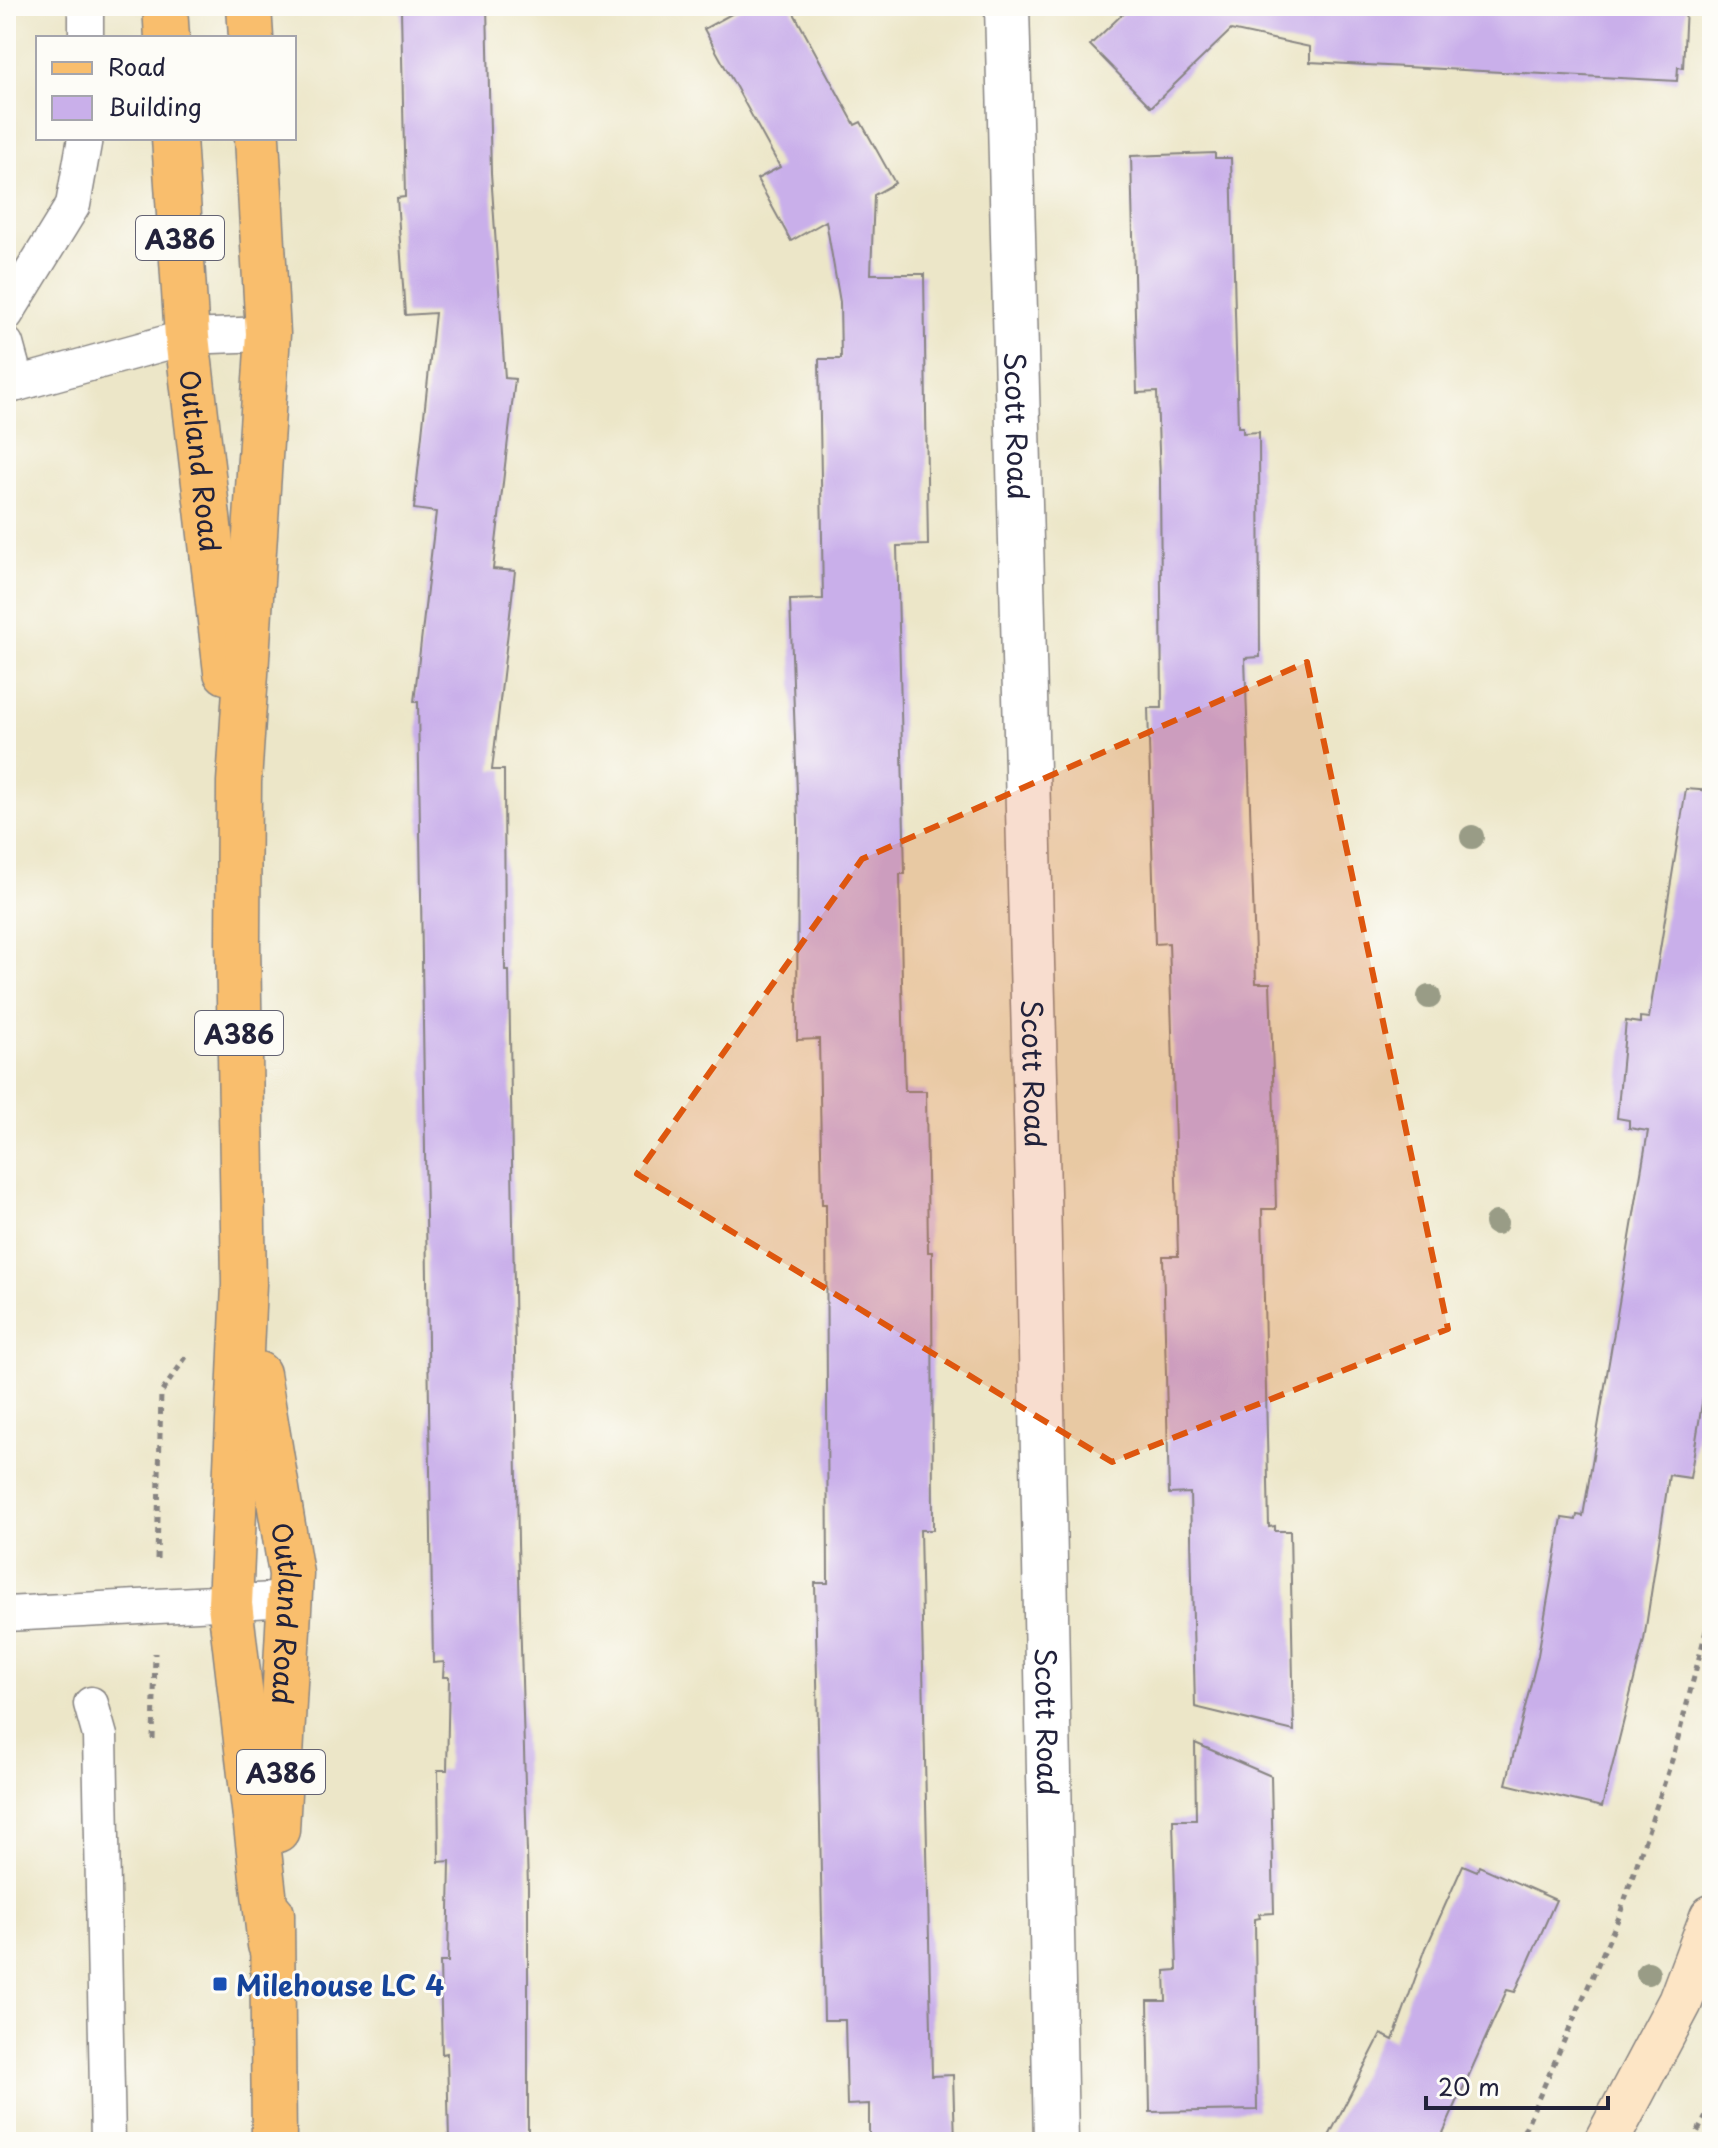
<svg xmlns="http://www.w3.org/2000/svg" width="1718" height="2148" font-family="'Playpen Sans',sans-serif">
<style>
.building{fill:#c9afea}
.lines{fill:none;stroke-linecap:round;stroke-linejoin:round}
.lane-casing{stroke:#878482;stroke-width:37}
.street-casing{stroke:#878482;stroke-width:47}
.secondary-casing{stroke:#878482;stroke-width:47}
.primary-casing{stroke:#878482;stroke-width:47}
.path{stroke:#878482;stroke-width:5;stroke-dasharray:6 6;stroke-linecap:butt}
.lane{stroke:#fff;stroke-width:34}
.street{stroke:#fff;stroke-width:44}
.secondary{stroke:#fde5c5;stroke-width:44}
.primary{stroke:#f9be6d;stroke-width:44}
.tree{fill:#999c86}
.marked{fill:#de560e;fill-opacity:0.2;stroke:#de560e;stroke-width:6;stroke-dasharray:16 10;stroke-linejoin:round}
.transit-dot{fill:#1a4fb4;stroke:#fdfcf7;stroke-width:3}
.labels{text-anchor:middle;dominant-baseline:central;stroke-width:6;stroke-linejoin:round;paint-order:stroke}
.shield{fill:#fdfcf7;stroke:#646373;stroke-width:2}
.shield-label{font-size:26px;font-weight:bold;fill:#22223b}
.street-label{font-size:28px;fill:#22223b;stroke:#fdfcf7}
.transit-label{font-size:28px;font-weight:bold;fill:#164399;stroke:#fdfcf7;text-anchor:start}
</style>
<rect width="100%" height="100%" fill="#fdfcf7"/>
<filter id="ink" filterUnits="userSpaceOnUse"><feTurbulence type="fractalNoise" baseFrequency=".0125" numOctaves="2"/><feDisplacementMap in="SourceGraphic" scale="16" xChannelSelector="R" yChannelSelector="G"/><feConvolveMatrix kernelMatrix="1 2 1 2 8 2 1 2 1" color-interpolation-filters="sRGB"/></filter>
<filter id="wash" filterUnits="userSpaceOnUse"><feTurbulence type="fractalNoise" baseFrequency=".006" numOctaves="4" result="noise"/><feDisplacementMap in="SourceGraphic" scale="32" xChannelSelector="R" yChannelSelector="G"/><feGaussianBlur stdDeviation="1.8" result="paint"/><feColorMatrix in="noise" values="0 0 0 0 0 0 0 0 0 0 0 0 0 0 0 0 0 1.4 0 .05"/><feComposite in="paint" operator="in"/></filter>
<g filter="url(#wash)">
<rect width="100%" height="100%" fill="#ece6c8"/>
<g id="blocks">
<!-- building -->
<g class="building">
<polygon points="487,6 491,173 505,378 515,379 493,569 515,571 492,770 504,770 505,971 509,971 518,1543 528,1887 528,2142 449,2142 447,2053 442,2054 440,1962 448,1962 450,1861 439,1862 438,1770 447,1770 449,1677 443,1677 444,1662 433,1663 418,702 414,702 436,512 414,509 435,313 405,315 397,198 405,197 401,10"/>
<polygon points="746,6 790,6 855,125 861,122 895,183 874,195 871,274 924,274 928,545 897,546 905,874 900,874 902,982 905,1091 926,1091 928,1252 932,1252 933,1530 920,1530 932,2076 953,2075 955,2142 869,2142 869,2104 847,2105 845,2020 824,2020 815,1583 828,1583 826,1204 822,1204 819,1039 797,1040 798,821 790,600 823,599 819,359 841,359 840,302 826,221 791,241 757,179 780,167 704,29"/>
<polygon points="1131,6 1686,6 1683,68 1678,67 1677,81 1310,62 1310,47 1231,30 1151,107 1090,45"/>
<polygon points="1215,153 1215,158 1231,158 1238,427 1243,427 1243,433 1259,432 1260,657 1245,658 1256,983 1270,983 1273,1074 1276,1209 1262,1209 1269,1527 1275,1526 1275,1531 1290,1531 1294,1731 1195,1707 1190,1493 1169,1494 1163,1256 1178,1256 1172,1031 1169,943 1155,944 1148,708 1162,708 1160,480 1157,392 1137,393 1131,156"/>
<polygon points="1686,789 1712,791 1712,1341 1690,1478 1669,1475 1644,1640 1602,1807 1506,1784 1538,1655 1562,1518 1576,1520 1577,1515 1583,1516 1648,1131 1629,1128 1629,1120 1617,1118 1626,1021 1640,1023 1640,1017 1649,1018"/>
<polygon points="1195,1743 1271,1776 1274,1913 1259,1914 1260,1918 1255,1919 1257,2110 1150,2112 1148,2001 1166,2001 1165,1971 1177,1970 1173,1820 1196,1820"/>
<polygon points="1463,1865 1477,1871 1479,1866 1556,1900 1515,1992 1507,1990 1439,2142 1326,2142 1381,2034 1393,2040 1426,1948"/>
</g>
</g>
</g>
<g filter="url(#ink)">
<use href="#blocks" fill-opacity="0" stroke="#878482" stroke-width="2"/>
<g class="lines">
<!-- lane casing -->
<g class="lane-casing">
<g id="lane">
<polyline points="86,6 86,38"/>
<polyline points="6,314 73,205 85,138"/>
<polyline points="6,344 17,384"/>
<polyline points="6,387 187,337 268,334"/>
<polyline points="6,1614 291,1599"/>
<polyline points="91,1704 100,1736 108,2142"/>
</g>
</g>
<!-- street casing -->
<g class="street-casing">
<g id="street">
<path id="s1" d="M1007,6l31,1186 18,950"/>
</g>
</g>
<!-- secondary casing -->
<g class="secondary-casing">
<polyline id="secondary" points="1606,2142 1680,2002 1712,1917"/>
</g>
<!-- primary casing -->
<g class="primary-casing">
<g id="primary">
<polyline points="165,6 167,38"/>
<polyline points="249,6 251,38"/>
<path id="s2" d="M174,138l13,199 39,335"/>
<polyline points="257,138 268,334 239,782 238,942 244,1284 230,1604 270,1945"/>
<path id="s3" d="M258,1374l33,200 -14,256"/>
<polyline points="272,1914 274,2142"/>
</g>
</g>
<!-- path -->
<g class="path">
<polyline points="157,1559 161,1393 186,1357"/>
<polyline points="153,1739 155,1653"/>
<polyline points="1519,2142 1619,1917 1673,1757 1712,1608"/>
<polyline points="1692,2142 1712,2105"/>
</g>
<!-- lane -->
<use href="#lane" class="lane"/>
<!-- street -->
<use href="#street" class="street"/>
<!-- secondary -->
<use href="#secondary" class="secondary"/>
<!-- primary -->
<use href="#primary" class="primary"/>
</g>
<!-- trees -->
<g class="tree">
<circle cx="1472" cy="837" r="12"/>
<circle cx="1429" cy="997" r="12"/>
<circle cx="1496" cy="1223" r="12"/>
<circle cx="1648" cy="1973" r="12"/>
</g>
</g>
<!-- marked area -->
<path class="marked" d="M1307,662l141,667 -336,133 -475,-288 225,-315z"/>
<!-- markers -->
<rect class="transit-dot" x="212" y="1976" width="16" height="16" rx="4"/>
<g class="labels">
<!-- shield labels -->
<g class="shield">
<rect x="136" y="216" width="88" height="44" rx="6"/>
<rect x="195" y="1011" width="88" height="44" rx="6"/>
<rect x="237" y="1750" width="88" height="44" rx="6"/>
</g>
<g class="shield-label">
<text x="180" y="238">A386</text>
<text x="239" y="1033">A386</text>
<text x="281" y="1772">A386</text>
</g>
<!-- street labels -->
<g class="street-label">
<text stroke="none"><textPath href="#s1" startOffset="420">Scott Road</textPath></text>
<text stroke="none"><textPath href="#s2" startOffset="324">Outland Road</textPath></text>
<text stroke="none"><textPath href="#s1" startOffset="1068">Scott Road</textPath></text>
<text stroke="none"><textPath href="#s3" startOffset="242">Outland Road</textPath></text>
<text stroke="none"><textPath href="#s1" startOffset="1716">Scott Road</textPath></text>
</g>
<!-- transit labels -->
<g class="transit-label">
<text x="236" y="1984">Milehouse LC 4</text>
</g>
</g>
<!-- margin -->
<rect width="1718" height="2148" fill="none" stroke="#fdfcf7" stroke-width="32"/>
<!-- legend -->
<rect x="36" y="36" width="260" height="104" fill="#fdfcf7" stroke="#a5a5ac" stroke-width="2"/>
<rect x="52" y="62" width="40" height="12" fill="#f9be6d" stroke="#a5a5ac" stroke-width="2"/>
<text x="108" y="76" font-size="24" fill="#22223b">Road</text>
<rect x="52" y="96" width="40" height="24" fill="#c9afea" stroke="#a5a5ac" stroke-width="2"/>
<text x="108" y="116" font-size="24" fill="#22223b">Building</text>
<!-- scale -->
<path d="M1426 2096v12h182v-12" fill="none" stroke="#22223b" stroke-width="4"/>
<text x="1438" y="2096" font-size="24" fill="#22223b" stroke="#fdfcf7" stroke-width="6" paint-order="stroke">20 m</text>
</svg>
